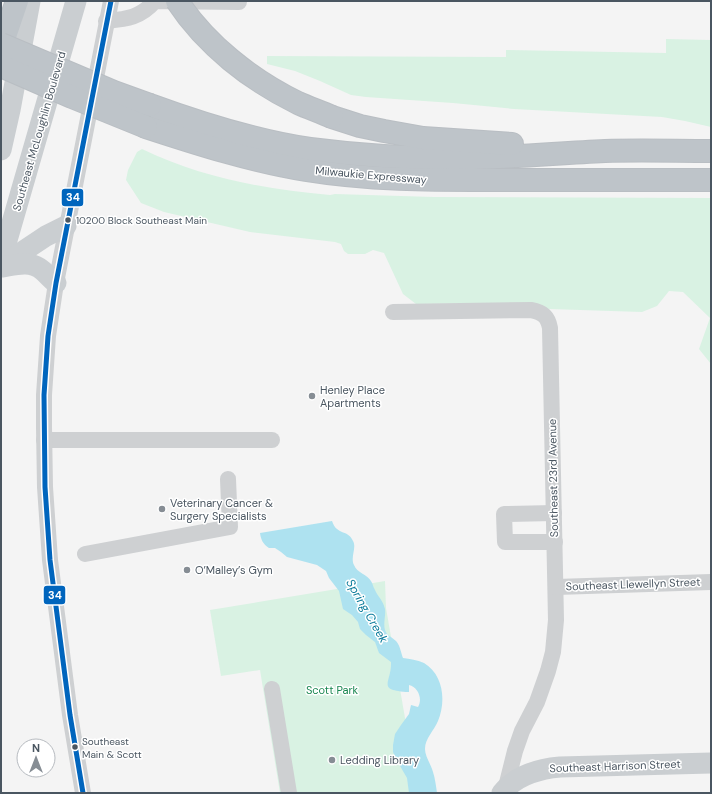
<svg xmlns="http://www.w3.org/2000/svg" width="712" height="794" font-family="'DM Sans',sans-serif">
<style>
.green{fill:#d9f2e3}
.water{fill:#aee2f0}
.lines{fill:none;stroke-linecap:round;stroke-linejoin:round}
.highway-casing{stroke:#b9bec3;stroke-width:24}
.minor{stroke:#ced0d2;stroke-width:16}
.major{stroke:#caced1;stroke-width:21}
.highway{stroke:#bec4c9;stroke-width:22}
.highway-bridge-casing{stroke:#b9bec3;stroke-width:24;stroke-linecap:butt}
.highway-bridge{stroke:#bec4c9;stroke-width:22}
.bus-1-casing{stroke:#fff;stroke-width:8}
.bus-1{stroke:#0065bd;stroke-width:5}
.bus-dot{fill:#4a5661;stroke:#fff;stroke-width:1.5}
.poi-dot{fill:#868d94;stroke:#fff;stroke-width:1.5}
.labels{text-anchor:middle;dominant-baseline:central;stroke-width:3;stroke-linejoin:round;paint-order:stroke}
.bus-label{font-size:10px;fill:#4a5661;stroke:#fff;text-anchor:start}
.street-label{font-size:11px;fill:#4a5661;stroke:#fff}
.poi-label{font-size:11px;fill:#4a5661;stroke:#fff;text-anchor:start}
.park-label{font-size:11px;fill:#17864f;stroke:#fff}
.water-label{font-size:12px;font-style:italic;fill:#0c7c9b;stroke:#fff}
.line-badge{stroke:#fff;stroke-width:1.5}
.badge-label{font-size:11px;text-anchor:middle;font-weight:bold;fill:#fff}
</style>
<rect width="100%" height="100%" fill="#f4f4f4"/>
<!-- green -->
<g class="green">
<polygon points="666,39 711,40 711,127 685,121 662,117 514,109 453,103 366,97 351,95 320,81 295,71 267,64 267,56 506,57 506,50 666,53"/>
<path d="M142,149c61,29 121,40 188,46l5,-1 99,3 277,1v166l-12,-15 11,-31 -27,-26 -14,-1 -12,15 -15,6 -93,-3 -26,-6 -107,1 -13,-10 -19,-41 -11,-3 -8,4h-17l-4,-3 -3,-7 -6,-2 -85,-10 -86,-20 -23,-9 -15,-23 2,-10 9,-18z"/>
<polygon points="385,581 386,608 418,793 280,793 260,670 221,676 210,610"/>
</g>
<!-- water -->
<path class="water" d="M332,521c5,15 16,8 21,20 4,7 -3,16 1,24 3,8 13,9 17,16 2,3 2,6 4,9 3,7 8,10 10,19 1,6 -2,15 0,21 2,6 7,7 11,11 4,4 5,12 7,17 7,1 14,2 21,5 20,12 22,39 14,58 -4,10 -13,17 -13,28 0,8 6,15 8,23 2,6 3,14 4,21h-28l-2,-15 -11,-19 -3,-7v-7l2,-11 6,-9 8,-11 2,-9 7,2c5,-8 0,-20 -9,-22v7c-34,-2 -17,-9 -18,-30l-12,-9 -4,-11 -9,-7 -6,-6 -2,-7 -6,-7 -9,-6 -4,-18 -10,-13 -3,-7 -9,-6 -30,-8 -6,-5 -6,-4h-6c-6,-4 -8,-8 -9,-15z"/>
<g class="lines">
<!-- highway casing -->
<g class="highway-casing">
<g id="highway">
<polyline points="1,48 17,1"/>
<path d="M150,105c52,19 105,36 160,44 54,7 109,10 163,9 44,-1 88,-5 132,-7 35,-1 71,0 106,0"/>
<polyline points="332,117 360,126 384,131 423,138 512,144"/>
<path d="M146,127c52,17 105,34 160,43 67,11 135,10 202,10 68,0 135,0 203,0"/>
</g>
</g>
<!-- minor -->
<g class="minor">
<path d="M106,21c21,-2 34,-3 49,-20l84,1"/>
<path d="M393,312l138,-2c12,2 17,7 19,18l6,292 -3,32 -5,19 -11,31 -15,29 -7,20 -9,36"/>
<polyline points="44,440 272,440"/>
<polyline points="554,513 504,514 505,542 555,542"/>
<polyline points="85,554 230,527 228,479"/>
<polyline points="556,587 711,582"/>
<polyline points="272,689 289,793"/>
<polyline points="83,793 70,715 50,560 45,487 44,427 44,395 48,336 56,283 111,1"/>
</g>
<!-- major -->
<g class="major">
<polyline points="1,150 10,110 30,1"/>
<polyline points="1,261 76,1"/>
<polyline points="1,266 46,236 66,226"/>
<path d="M2,267c13,-2 28,-7 40,3 5,4 9,9 14,13"/>
<path d="M502,793c14,-18 36,-24 58,-26l151,-4"/>
</g>
<!-- highway -->
<use href="#highway" class="highway"/>
<!-- highway-bridge casing -->
<g class="highway-bridge-casing">
<g id="highway-bridge">
<path d="M177,1c29,44 74,79 121,102 11,5 23,9 34,14"/>
<polyline points="1,44 114,92 150,105"/>
<polyline points="1,66 72,97 146,127"/>
</g>
</g>
<!-- highway-bridge -->
<use href="#highway-bridge" class="highway-bridge"/>
<!-- bus-1 casing -->
<g class="bus-1-casing">
<polyline id="bus-1" points="83,793 70,715 50,560 45,487 44,395 48,336 56,283 111,1"/>
</g>
<!-- bus-1 -->
<use href="#bus-1" class="bus-1"/>
</g>
<!-- markers -->
<g class="bus-dot">
<circle cx="68" cy="220" r="3.5"/>
<circle cx="75" cy="747" r="3.5"/>
</g>
<g class="poi-dot">
<circle cx="312" cy="396" r="4"/>
<circle cx="162" cy="509" r="4"/>
<circle cx="187" cy="570" r="4"/>
<circle cx="332" cy="760" r="4"/>
</g>
<g class="labels">
<!-- bus labels -->
<g class="bus-label">
<text x="76" y="220">10200 Block Southeast Main</text>
<text x="82" y="741">Southeast<tspan x="82" dy="13">Main &amp; Scott</tspan></text>
</g>
<!-- street labels -->
<g class="street-label">
<text transform="translate(39 131) rotate(-74)">Southeast McLoughlin Boulevard</text>
<text transform="translate(371 175) rotate(5)">Milwaukie Expressway</text>
<text transform="translate(553 478) rotate(-91)">Southeast 23rd Avenue</text>
<text transform="translate(633 584) rotate(-2)">Southeast Llewellyn Street</text>
<text transform="translate(615 766) rotate(-2)">Southeast Harrison Street</text>
</g>
<!-- poi labels -->
<g class="poi-label">
<text x="320" y="390">Henley Place<tspan x="320" dy="13">Apartments</tspan></text>
<text x="170" y="503">Veterinary Cancer &amp;<tspan x="170" dy="13">Surgery Specialists</tspan></text>
<text x="195" y="570">O’Malley’s Gym</text>
<text x="340" y="760">Ledding Library</text>
</g>
<!-- park labels -->
<g class="park-label">
<text x="332" y="690">Scott Park</text>
</g>
<!-- water labels -->
<g class="water-label">
<text transform="translate(367 611) rotate(60)">Spring Creek</text>
</g>
</g>
<g class="line-badge">
<rect x="61" y="188" width="23" height="19" rx="4" fill="#0065bd"/>
<rect x="43" y="585" width="23" height="20" rx="4" fill="#0065bd"/>
</g>
<g class="badge-label">
<text x="73" y="201">34</text>
<text x="55" y="599">34</text>
</g>
<!-- border -->
<rect width="712" height="794" fill="none" stroke="#4a5661" stroke-width="4"/>
<!-- north arrow -->
<g transform="translate(36 758)"><circle r="19" fill="#ffffff" stroke="#b7bbc0"/>
<path d="M0-3L7 15L0 10L-7 15Z" fill="#868d94"/>
<text y="-6" font-size="11" font-weight="bold" text-anchor="middle" fill="#4a5661">N</text>
</g>
</svg>
